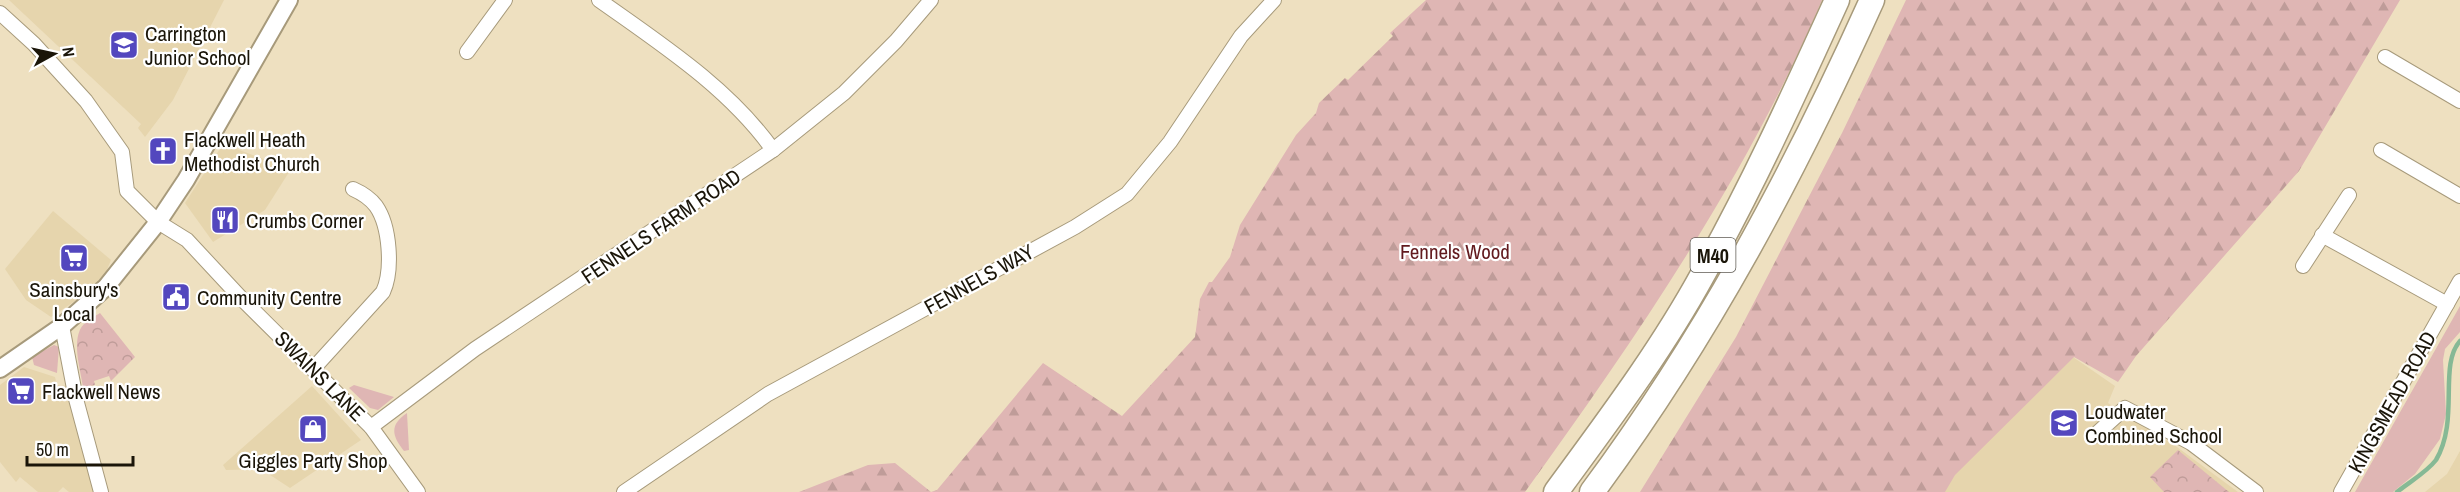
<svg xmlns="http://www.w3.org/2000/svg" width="2460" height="492" font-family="'Archivo Narrow',sans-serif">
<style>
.built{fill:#e6d5ad}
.grass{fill:#dfb6b4}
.forest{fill:url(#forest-firs)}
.park{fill:url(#park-crowns)}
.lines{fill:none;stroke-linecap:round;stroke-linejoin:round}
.stream{stroke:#86b995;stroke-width:4.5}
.minor-casing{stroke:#a79a7b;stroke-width:16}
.tertiary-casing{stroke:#a79a7b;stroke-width:20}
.motorway-casing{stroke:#a79a7b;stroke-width:27}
.minor{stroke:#fff;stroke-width:14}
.tertiary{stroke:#fff;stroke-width:16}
.motorway{stroke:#fff;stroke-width:24}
.labels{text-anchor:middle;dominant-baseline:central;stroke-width:4.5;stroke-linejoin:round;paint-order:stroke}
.shield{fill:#fff;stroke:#5f5b53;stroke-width:1.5}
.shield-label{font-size:20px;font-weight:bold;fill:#1a1509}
.poi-label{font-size:21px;fill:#1a1509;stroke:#fff;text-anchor:start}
.street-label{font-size:21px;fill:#1a1509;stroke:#fff}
.park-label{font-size:21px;fill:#621a1e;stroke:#fff}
</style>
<defs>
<pattern id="forest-firs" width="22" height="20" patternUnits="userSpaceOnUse" patternTransform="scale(1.5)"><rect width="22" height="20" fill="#dfb6b4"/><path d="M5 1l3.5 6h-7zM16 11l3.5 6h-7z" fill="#bf9c99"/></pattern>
<pattern id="park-crowns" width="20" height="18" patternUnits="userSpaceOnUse" patternTransform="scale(1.5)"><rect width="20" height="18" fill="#dfb6b4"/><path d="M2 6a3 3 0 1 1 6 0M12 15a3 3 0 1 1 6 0" fill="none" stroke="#bf9c99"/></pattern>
</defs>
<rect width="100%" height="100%" fill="#eee0c0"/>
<!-- built -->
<g class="built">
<polygon points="9,0 224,0 173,100 145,137 138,128 141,124"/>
<polygon points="223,144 291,169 265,210 213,242 185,203"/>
<polygon points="53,211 111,260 106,272 87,293 51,317 26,300 5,269"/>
<polygon points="2060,348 2115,386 2108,403 2177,447 2238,492 1913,492"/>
<polygon points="24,367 55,377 57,385 69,386 94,492 69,492 63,487 58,492 38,492 20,477 16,482 0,462 0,385"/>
<polygon points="312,386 361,440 290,488 261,469 226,470 223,465"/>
<polygon points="2460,451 2460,492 2425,492 2447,474"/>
</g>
<!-- grass -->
<g class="grass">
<polygon points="2460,306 2460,332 2445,349 2443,360 2446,414 2440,439 2415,474 2393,492 2355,492"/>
<polygon points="54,345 59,347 57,373 34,365 32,357"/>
<polygon points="354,385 394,397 378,410 370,408 349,388"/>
<path d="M407,413l2,37 -5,1c-12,-15 -15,-26 3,-38z"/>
</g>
<!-- forest -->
<g class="forest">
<path d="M1426,0h396c-74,175 -186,338 -297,492h-594l6,-2 106,-127 79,53 73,-79 5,-38 9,-17h3l18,-25 10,-32 56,-90 20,-22 3,-10 26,-25 3,2 45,-44 -3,-3z"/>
<polygon points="1906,0 2400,0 2299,171 2136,356 2118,382 2074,357 1955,475 1945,492 1640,492 1736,337 1842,133"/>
<polygon points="895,463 931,492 799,492 868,465"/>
</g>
<!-- park -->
<g class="park">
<path d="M100,313l35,44 -24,24 -2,-5 -15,5 1,4 -12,2c-2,-16 -13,-49 1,-63 4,-4 11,-8 16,-11z"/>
<polygon points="2178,450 2229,492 2164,492 2150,477"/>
</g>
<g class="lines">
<!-- stream -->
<path class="stream" d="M2397,492c12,-10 29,-19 39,-32 24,-41 2,-94 24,-119"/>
<!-- minor casing -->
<g class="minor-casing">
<g id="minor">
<path d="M599,0c62,44 130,88 174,150"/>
<polyline points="0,13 34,44 86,101 122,152 127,191 158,222 187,240 241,298 371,427 418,492"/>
<polyline points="467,52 505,0"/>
<polyline points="2385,57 2460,101"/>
<polyline points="2381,150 2460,196"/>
<polyline points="2322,235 2447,304"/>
<polyline points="2303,266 2349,195"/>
<polyline points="62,326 76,399 101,492"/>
<path d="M313,369l70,-77c10,-22 7,-66 -7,-86 -6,-8 -14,-13 -23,-17"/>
<polyline points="371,427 475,349 773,150 844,93 896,41 931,0"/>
<polyline points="2094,436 2125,408 2191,443 2256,492"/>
<polyline points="624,492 768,394 1075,227 1127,194 1170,142 1241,36 1274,0"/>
<polyline points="2341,492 2460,281"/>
</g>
</g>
<!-- tertiary casing -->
<g class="tertiary-casing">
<polyline id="tertiary" points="0,369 62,326 106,287 158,222 186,180 289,0"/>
</g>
<!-- motorway casing -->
<g class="motorway-casing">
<g id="motorway">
<path d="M1556,492c52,-71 105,-141 147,-218 50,-89 92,-182 134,-274"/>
<path d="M1592,492c115,-155 201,-317 280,-492"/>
</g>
</g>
<!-- minor -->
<use href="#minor" class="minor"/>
<!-- tertiary -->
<use href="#tertiary" class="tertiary"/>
<!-- motorway -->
<use href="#motorway" class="motorway"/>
</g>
<!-- icons -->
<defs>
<g id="school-square" transform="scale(1.5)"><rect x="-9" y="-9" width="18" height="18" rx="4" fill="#5347be" stroke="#fff"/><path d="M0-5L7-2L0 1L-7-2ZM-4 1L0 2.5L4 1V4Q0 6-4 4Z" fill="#fff"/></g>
<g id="church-square" transform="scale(1.5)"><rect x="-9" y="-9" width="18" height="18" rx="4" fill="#5347be" stroke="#fff"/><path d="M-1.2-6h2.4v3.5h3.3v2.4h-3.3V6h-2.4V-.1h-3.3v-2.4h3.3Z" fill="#fff"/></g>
<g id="restaurant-square" transform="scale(1.5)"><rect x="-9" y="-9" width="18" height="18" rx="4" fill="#5347be" stroke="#fff"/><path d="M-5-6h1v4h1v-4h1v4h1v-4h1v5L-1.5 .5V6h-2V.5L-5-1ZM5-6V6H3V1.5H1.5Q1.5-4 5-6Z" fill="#fff"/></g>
<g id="supermarket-square" transform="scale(1.5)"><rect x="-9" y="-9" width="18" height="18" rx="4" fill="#5347be" stroke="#fff"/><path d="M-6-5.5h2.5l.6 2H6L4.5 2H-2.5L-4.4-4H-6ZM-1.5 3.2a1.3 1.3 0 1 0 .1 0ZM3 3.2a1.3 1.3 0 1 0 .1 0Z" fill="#fff"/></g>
<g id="civic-square" transform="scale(1.5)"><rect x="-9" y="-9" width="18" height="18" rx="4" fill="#5347be" stroke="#fff"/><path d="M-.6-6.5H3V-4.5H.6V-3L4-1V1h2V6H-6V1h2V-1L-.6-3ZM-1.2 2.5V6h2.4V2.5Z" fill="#fff"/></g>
<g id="shop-square" transform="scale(1.5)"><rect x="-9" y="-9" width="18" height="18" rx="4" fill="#5347be" stroke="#fff"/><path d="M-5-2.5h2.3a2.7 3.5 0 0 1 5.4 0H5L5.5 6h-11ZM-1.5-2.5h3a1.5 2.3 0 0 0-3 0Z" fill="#fff"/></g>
</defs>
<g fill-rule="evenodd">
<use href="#school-square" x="124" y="45"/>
<use href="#church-square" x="163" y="151"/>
<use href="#restaurant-square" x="225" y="220"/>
<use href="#supermarket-square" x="74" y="258"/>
<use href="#civic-square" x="176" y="297"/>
<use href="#supermarket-square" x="21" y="391"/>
<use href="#school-square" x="2064" y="423"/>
<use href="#shop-square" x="313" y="429"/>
</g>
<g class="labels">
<!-- shield labels -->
<rect class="shield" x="1690.5" y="238" width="45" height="34" rx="4.5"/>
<g class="shield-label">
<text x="1713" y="255">M40</text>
</g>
<!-- poi labels -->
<g class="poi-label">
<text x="145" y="33">Carrington<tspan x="145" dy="24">Junior School</tspan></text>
<text x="184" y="139">Flackwell Heath<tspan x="184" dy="24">Methodist Church</tspan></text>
<text x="246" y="220">Crumbs Corner</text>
<text x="74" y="289" text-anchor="middle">Sainsbury's<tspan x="74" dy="24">Local</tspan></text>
<text x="197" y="297">Community Centre</text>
<text x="42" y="391">Flackwell News</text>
<text x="2085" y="411">Loudwater<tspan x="2085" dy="24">Combined School</tspan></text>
<text x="313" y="460" text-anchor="middle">Giggles Party Shop</text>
</g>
<!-- street labels -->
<g class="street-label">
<text transform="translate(661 226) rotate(-34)">FENNELS FARM ROAD</text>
<text transform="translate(979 279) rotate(-29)">FENNELS WAY</text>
<text transform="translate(320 376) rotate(45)">SWAINS LANE</text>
<text transform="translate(2392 402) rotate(-61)">KINGSMEAD ROAD</text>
</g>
<!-- park labels -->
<g class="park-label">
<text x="1455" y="251">Fennels Wood</text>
</g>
</g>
<!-- north arrow -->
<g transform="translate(54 54) rotate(82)" stroke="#ffffff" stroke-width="4.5" paint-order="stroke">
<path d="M0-4.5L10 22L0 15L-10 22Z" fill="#1a1509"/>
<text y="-9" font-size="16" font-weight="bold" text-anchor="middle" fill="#1a1509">N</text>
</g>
<!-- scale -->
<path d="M27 456v9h106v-9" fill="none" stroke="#1a1509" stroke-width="3"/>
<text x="36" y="456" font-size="18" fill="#1a1509" stroke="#ffffff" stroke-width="4.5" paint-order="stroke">50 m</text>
</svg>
